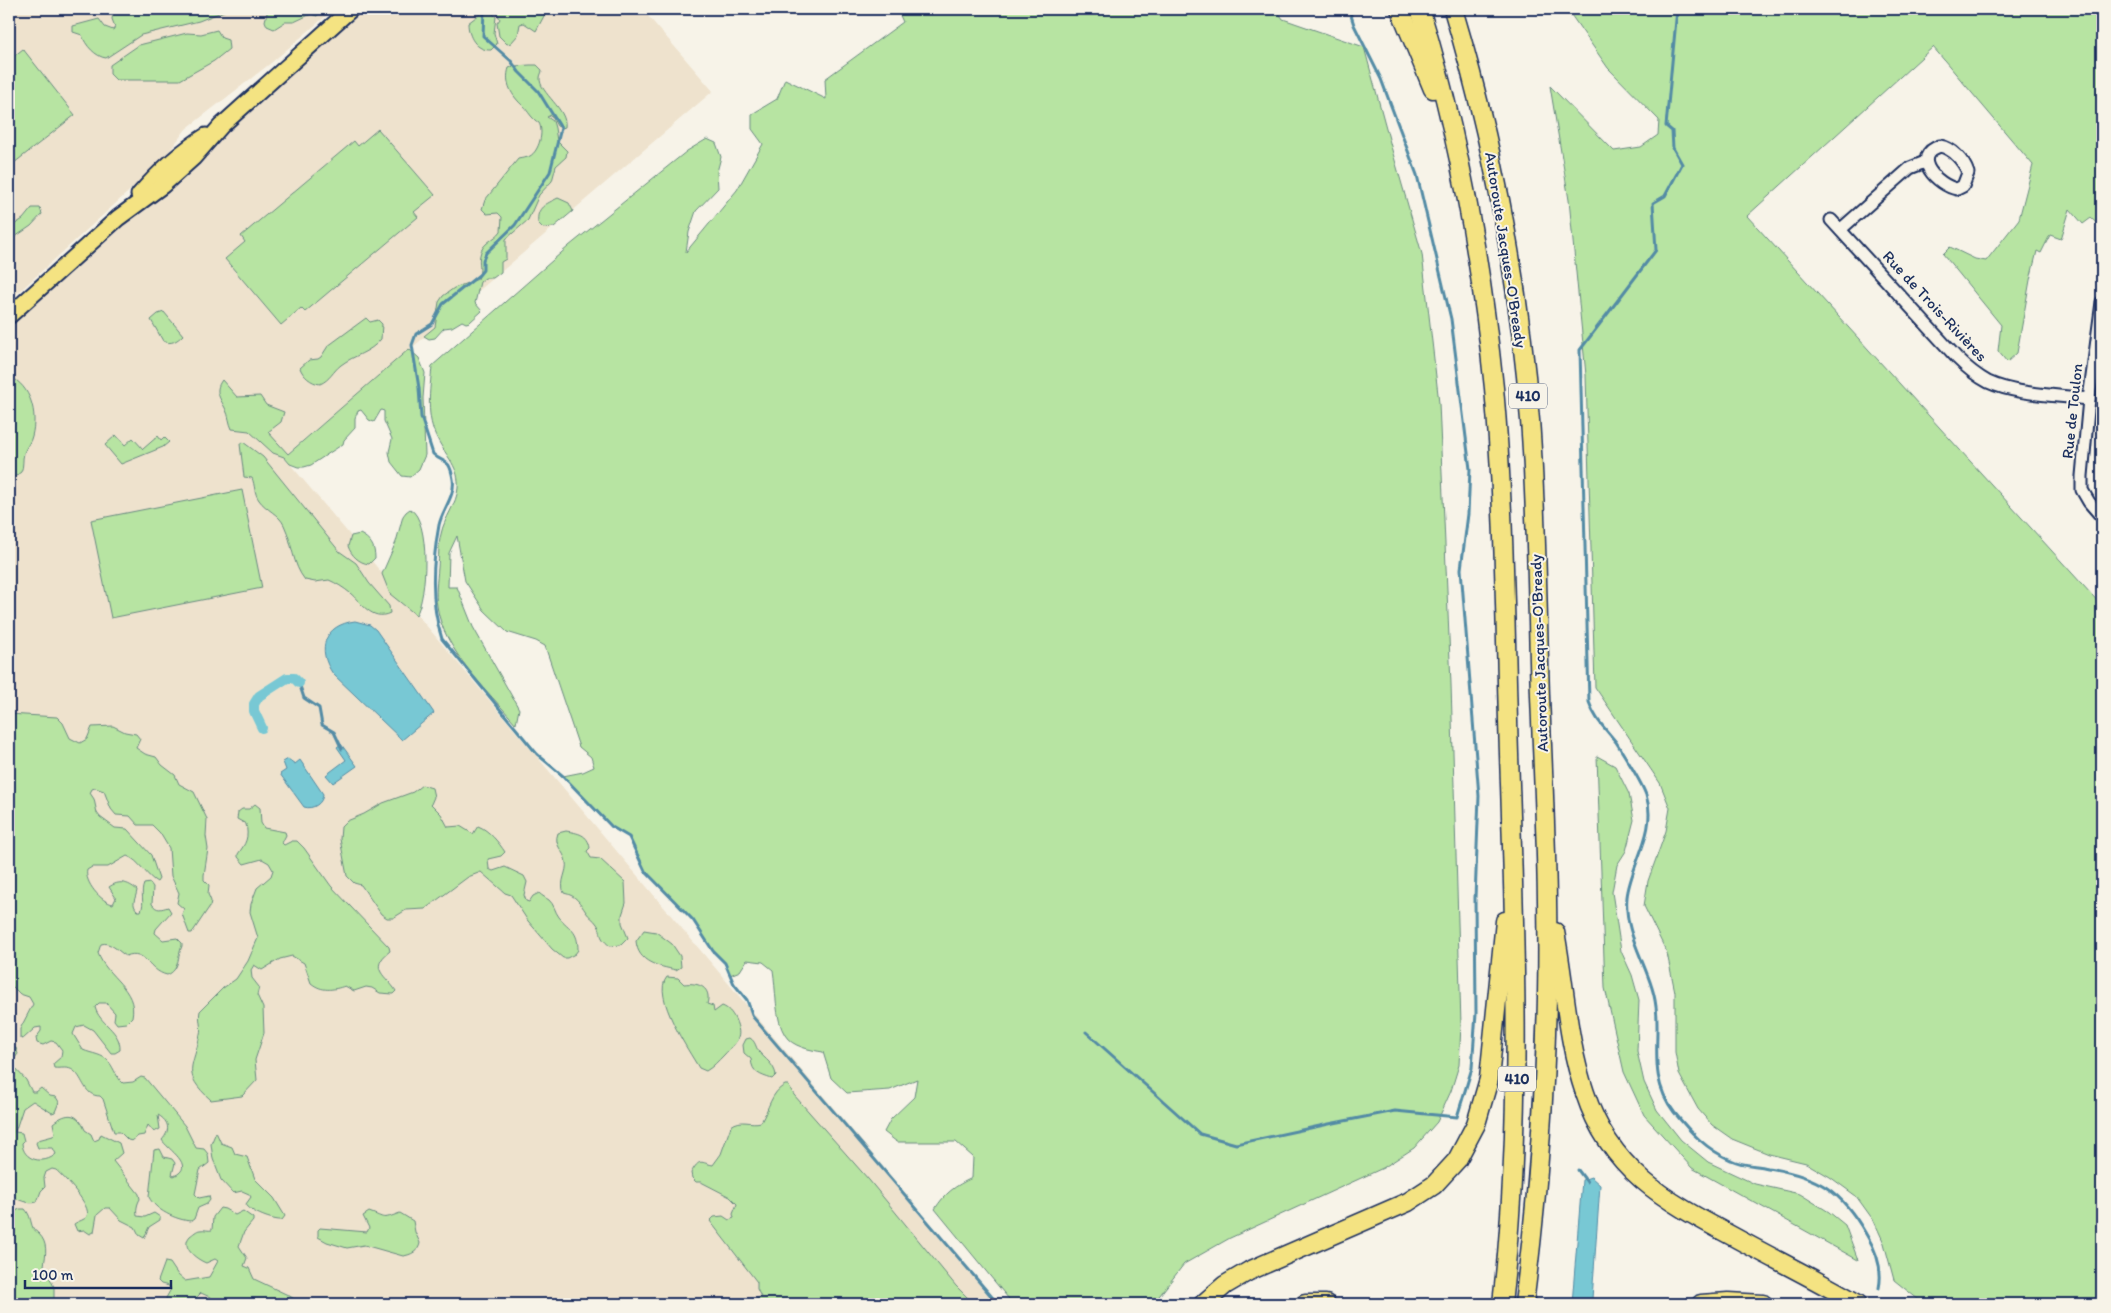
<svg xmlns="http://www.w3.org/2000/svg" width="2111" height="1313" font-family="Itim,sans-serif">
<style>
.built{fill:#eee2cd}
.green{fill:#b7e4a2;stroke:#698a80}
.water{fill:#78c8d4;stroke:#538ba5}
.lines{fill:none;stroke-linecap:round;stroke-linejoin:round}
.stream{stroke:#538ba5;stroke-width:3}
.canal{stroke:#78c8d4;stroke-width:10}
.minor-casing{stroke:#1b2f5e;stroke-width:15}
.major-casing{stroke:#1b2f5e;stroke-width:19}
.highway-casing{stroke:#1b2f5e;stroke-width:21}
.minor{stroke:#f7f3e8;stroke-width:11}
.major{stroke:#f4e382;stroke-width:15}
.highway{stroke:#f4e382;stroke-width:18}
.labels{text-anchor:middle;dominant-baseline:central;stroke-width:4;stroke-linejoin:round;paint-order:stroke}
.shield{fill:#f7f3e8;stroke:#5d6a87;stroke-width:1}
.shield-label{font-size:15px;font-weight:bold;fill:#1b2f5e}
.street-label{font-size:16px;fill:#1b2f5e;stroke:#f7f3e8}
</style>
<rect width="100%" height="100%" fill="#f7f3e8"/>
<filter id="ink" filterUnits="userSpaceOnUse"><feTurbulence type="fractalNoise" baseFrequency=".02" numOctaves="2"/><feDisplacementMap in="SourceGraphic" scale="10" xChannelSelector="R" yChannelSelector="G"/><feConvolveMatrix kernelMatrix="1 2 1 2 8 2 1 2 1" color-interpolation-filters="sRGB"/></filter>
<g filter="url(#ink)">
<!-- built -->
<g class="built">
<polygon points="9,9 334,9 271,63 186,129 162,161 9,301"/>
<polygon points="364,9 642,9 713,91 284,457 999,1304 9,1304 9,325"/>
</g>
<!-- green -->
<g class="green">
<path d="M119,9h110l-30,12 -58,14 -35,23c-10,-1 -21,-13 -24,-23l-9,-3v-6l26,-7 6,8 8,3 2,-3 -3,-8 1,-6z"/>
<polygon points="268,9 319,9 320,12 317,16 311,14 294,22 285,22 274,29 267,26 265,21"/>
<path d="M482,9h7l7,8 -2,16 3,11 -6,6c-15,1 -23,-14 -23,-27l12,-9z"/>
<polygon points="493,9 554,9 544,16 536,31 524,23 520,24 518,35 511,43 507,44 499,36 497,23 500,19 496,11"/>
<path d="M897,9h379l7,10 81,28 28,103 30,104 17,149 12,281 10,341 -2,40 -8,26 -14,31 -23,26 -31,20 -153,70 -46,26 -31,40h-140l-78,-95c10,-16 20,-23 37,-31l1,-21 -17,-15h-59l-13,-10 7,-13 23,-22 3,-18 -27,11 -43,3 -16,-15 -8,-26c-12,-2 -31,-5 -38,-17 -10,-15 -9,-47 -12,-65l-10,-8 -16,-2 -7,11 -10,4 -5,-12 -12,-12 -20,-31 -48,-49 -16,-34 -17,-10 -49,-51 20,-4 11,-5 -3,-10 -12,-10 -34,-101 -9,-5 -29,-9 -23,-22 -19,-29 -8,-45 -8,17 -1,34h9l16,40 46,82 -3,15c-28,-33 -73,-74 -79,-118 -2,-12 0,-26 1,-38 1,-11 0,-23 3,-34 3,-16 16,-30 17,-46 2,-20 -12,-32 -20,-48 -13,-23 -8,-49 -6,-74l137,-120 118,-95 20,-12 9,4 5,14 -4,15 1,16 -22,23 -7,21 -3,20 51,-62 26,-46 -11,-15v-15l25,-15 8,-20 41,20 -1,-20 78,-57z"/>
<polygon points="1567,9 2102,9 2102,228 2091,218 2083,224 2070,209 2061,239 2050,235 2041,253 2037,251 2030,280 2017,353 2007,362 1998,351 2001,325 1943,254 1950,247 1975,259 1986,261 2019,219 2033,165 1933,47 1747,216 2102,606 2102,1304 1924,1304 1894,1280 1884,1243 1874,1221 1856,1196 1830,1177 1806,1163 1769,1154 1732,1139 1712,1125 1698,1109 1679,1074 1675,1052 1675,992 1667,953 1644,906 1648,881 1666,831 1670,808 1660,783 1595,687 1586,375 1569,200 1550,86 1614,151 1641,147 1658,135 1659,120 1608,68"/>
<polygon points="217,30 222,38 228,40 229,49 214,61 180,80 116,80 110,74 110,65 139,45 187,33 201,34"/>
<polygon points="23,49 75,115 9,167 9,60"/>
<path d="M530,65h7l5,5c0,3 -2,5 -2,8 -1,15 28,31 25,49l-3,1 -5,-2 -6,-11 -4,2 6,4 2,7 2,13 10,10 -1,6 -10,9 -4,15 -13,14 -11,25 -22,19v20l-5,3v10l-8,6h-8l-5,4 -5,21 7,8 -12,11 -4,1 -4,-2 -10,6 -8,1 -9,10 -6,1 -5,-3 11,-9 4,-25 4,-6 11,-8 24,-9c4,-9 0,-16 2,-24 2,-13 15,-15 21,-24l1,-14 -4,-4 -11,1 -5,-5 3,-9 33,-41c4,-1 9,-1 12,-3 9,-5 14,-24 9,-33 -8,-5 -10,-11 -16,-17 -11,-10 -19,-23 -14,-38l5,-2z"/>
<polygon points="378,129 435,195 414,212 418,217 305,312 301,308 281,325 225,259 245,242 241,236 354,141 358,146"/>
<path d="M558,198l11,5 4,8 -19,16 -11,1 -5,-5c-2,-16 8,-19 20,-25z"/>
<polygon points="32,208 40,208 42,214 31,226 9,241 9,228 23,219"/>
<path d="M164,312l19,23c-6,6 -12,10 -20,6l-12,-21 7,-6z"/>
<path d="M366,318l4,4 8,-2 4,4 -1,15c-11,14 -27,16 -40,26 -8,6 -11,15 -21,19 -9,-1 -17,-8 -20,-16l9,-8 9,-1 3,-2 7,-11z"/>
<path d="M409,349l10,9 6,15 -2,25 2,57 -6,14 -9,8 -8,-1 -11,-14 -2,-10 3,-13 -8,-18v-10l-3,-1 -7,12 -5,-2 -8,-10 -3,1 -3,7v10l-11,12 -1,4 -32,21 -7,2h-6l-8,-3 -6,-7 -11,-4 -24,-22 -17,-2c-3,-6 -3,-13 -6,-19 -5,-11 -13,-18 -4,-30l15,17 23,-1 6,9 18,7 -3,10 -13,10 20,22z"/>
<path d="M9,376c22,10 29,37 23,60 -1,6 -6,11 -8,17 -2,7 0,13 -3,19l-12,9z"/>
<polygon points="116,435 125,445 133,438 143,449 158,436 161,440 164,437 169,442 163,447 121,464 105,445"/>
<path d="M243,442l20,15 76,94 17,12 13,20 20,23 1,7c-18,9 -29,-11 -40,-20 -6,-5 -14,-10 -21,-13l-14,2 -10,-2c-13,-16 -12,-36 -21,-55 -5,-11 -18,-15 -25,-25 -5,-7 -4,-15 -7,-22l-8,-1 -4,-33z"/>
<polygon points="242,490 262,588 111,618 91,520"/>
<path d="M410,509c21,11 17,89 6,106l-26,-21 -8,-20 14,-32 7,-26 3,-4z"/>
<path d="M360,534c10,5 15,12 15,24l-6,6c-10,-1 -18,-9 -21,-18l3,-10z"/>
<path d="M9,714l48,3 6,6 7,15 10,5 7,-4 5,-12 21,-1 12,6 11,2 4,5 -4,9 9,6 11,3 6,8 13,10 4,9 15,8 13,27 -1,17 2,13 -4,26v5l5,5 -1,9 3,7 -1,5 -18,27h-3l-7,-19 2,-5 -7,-6 2,-10 -8,-17 -2,-28 -9,-15 -8,-8h-14l-8,-9 -14,-1 -5,-6 -7,-18 -9,-3 -3,1 -2,4 4,6 3,14 3,4 15,11 12,1 24,26 8,24 -2,3c-11,-6 -18,-22 -30,-26l-19,11h-16l-5,3c-3,12 14,32 26,34l3,-6 -7,-11c10,-7 19,-5 28,3 -1,9 -7,14 1,21h3c4,-8 -1,-18 3,-27l6,-1 3,4 -1,17c5,7 9,5 16,3l3,5 -15,17 -1,4 8,7 14,-2 5,5v3c-5,11 -2,24 -15,29 -19,-4 -21,-27 -41,-19 -8,-5 -16,-15 -25,-12l-3,9c8,24 40,36 34,64l-6,6 -9,1 -3,-4 1,-7 -9,-10h-7l-4,4c4,17 26,23 25,43l-5,3h-4l-18,-23 -9,-5 -8,2 -3,7 10,16c9,4 20,4 26,12 6,8 7,15 14,21l10,-1 8,-5 4,1 40,48 11,22 8,1 4,5 1,9 -9,7 -5,24 4,4 10,-2 1,4 -3,4 -9,4 -4,11 -3,2c-15,-1 -36,-11 -42,-24l5,-47 6,-1 4,8 8,2 3,4 -3,12 2,1c23,-10 -7,-27 -12,-36 8,-9 8,-18 -4,-25l2,14 -6,3 -6,-7 -4,10 -6,1 -6,5 -4,-1 -8,-8h-6l-11,-33 -3,-3c-16,0 -16,-17 -26,-25 -6,-5 -13,-2 -20,-3l-1,-4 8,-7 1,-7 -6,-8 -5,-1 -8,4 -6,-2 -1,-5 5,-7v-4l-6,1 -12,11 -3,-1v-9l13,-25 -4,-7 -9,-3 -11,-11z"/>
<polygon points="1597,756 1615,766 1629,794 1634,820 1626,851 1617,865 1612,892 1621,951 1632,975 1639,1000 1637,1051 1644,1082 1657,1110 1681,1140 1708,1162 1755,1184 1800,1194 1829,1212 1845,1225 1858,1260 1692,1168 1644,1115 1624,1072 1605,988"/>
<path d="M422,785l10,3 2,9 -3,7 10,10 7,13 12,-1 13,8 5,-8c11,4 21,17 27,26l-4,4 -13,3 1,10 4,2 12,-4 19,9 3,6 -3,13 2,6 3,1 4,-6 6,-3c3,3 7,5 10,7 5,4 6,12 10,17 11,13 19,13 19,33l-3,4 -8,4h-4l-11,-9 -24,-28 -17,-26 -6,-2 -24,-21 -13,5 -43,32 -19,1 -13,8h-6l-6,-4 -20,-29 -7,-2 -7,-7 -7,-37 1,-12 6,-6 17,-7 19,-11 30,-11z"/>
<path d="M255,804l5,4 1,15 3,5 21,4 1,3 -4,8 2,2 8,-4h5l7,7 27,38 58,61 1,4c-23,18 -3,25 6,40l-3,3 -13,-1 -8,-5 -6,-1 -12,4 -9,-5c-12,4 -23,6 -34,-3l-7,-20 -12,-7 -12,3 -18,11 -8,-5 -3,5 1,8 7,9 -2,8 6,13 1,25 -9,27 2,20 -15,16 -31,4c-31,-28 -17,-32 -11,-66 2,-7 -2,-15 0,-23l23,-23 13,-9 12,-18 10,-23 -8,-26 1,-8 6,-16 14,-12 2,-6 -4,-7 -7,-4 -18,5 -6,-7v-3c8,-11 11,-16 8,-30l-9,-5 1,-7 4,-3h7z"/>
<path d="M566,831c12,2 22,3 24,17l-3,3 4,7 9,1 25,23 1,21 -4,12v8l6,15 -7,7 -11,1c-14,-11 -6,-12 -13,-22 -3,-5 -8,-7 -11,-12 -7,-10 -9,-16 -22,-19 -5,-12 4,-21 2,-31 -2,-12 -13,-16 -8,-29z"/>
<path d="M644,930l12,2 16,12 8,12 1,11 -5,3c-18,-4 -38,-7 -40,-29z"/>
<path d="M667,977l11,1 6,6c15,-2 28,4 23,20l6,2 1,6 8,-6c6,2 10,7 13,13 9,20 1,23 -11,36 -6,6 -11,12 -18,16l-7,-3c-10,-17 -48,-73 -32,-91z"/>
<path d="M750,1038c6,4 5,8 9,14 6,7 15,12 17,23l-4,4c-12,-4 -20,-6 -21,-20l-7,-6 -1,-8 3,-6z"/>
<path d="M16,1048l2,6 -4,5v8l12,13 6,12h4l5,-4 9,8 6,1 3,5 -4,10 -3,1 -19,-12 -10,7 -8,24 7,1 2,8 -2,2c1,18 22,22 34,11l-3,-6h-15l-2,-5 2,-3 15,-4 2,-3 -2,-10c15,-12 25,-10 32,7l6,4 3,7 5,-2 2,-5 18,9 3,10 -9,8 26,33 1,5c-3,5 -4,11 -3,17l8,1 9,-4 6,4v3l-11,7 -5,11 -5,-3 -4,-8 -14,-7 -11,-12h-5l-8,7 -3,17 -4,2 -6,-4 -7,1 -3,-7c4,-3 11,-4 13,-8 5,-10 -23,-39 -31,-46l-4,-1 -6,3 -2,6 1,9 -4,4 -4,11c-9,3 -20,-3 -28,-7v-146z"/>
<path d="M785,1085h3l6,10 75,85 87,106 18,18h-219l1,-5 5,-2 -4,-8v-7l-47,-61 4,-4 9,-1 6,4 5,-2 -1,-4 4,-10 -7,-7 -29,-15h-5l-4,-4 -1,-5c9,-16 10,-10 22,-8l8,-11 10,-28c11,-8 19,-1 30,-4 8,-13 10,-30 24,-37z"/>
<path d="M216,1132l5,11 11,4 3,7 12,3 8,22 19,19 11,18 -3,4c-8,1 -33,-8 -36,-16l5,-7 -2,-3 -7,-3 -9,2 -12,-13 -8,-21 -2,-15z"/>
<path d="M220,1208l5,1 10,6 8,-4 10,7v3l-9,11 -5,14 8,12 -3,8 5,2 5,11 34,16 14,9h-84l-6,-6 -11,-5 -5,5 5,6h-34l-1,-6 5,-9 -2,-3 -8,-2 -3,-3 7,-19 5,1 8,12 7,6 24,-4 9,-16 -3,-2 -9,4c-10,-4 -26,-16 -16,-27 3,-2 7,-6 10,-6 5,-1 8,1 12,0l1,-13z"/>
<path d="M20,1209h5c6,7 5,12 8,19 1,2 4,4 6,6 9,9 7,20 5,31l10,22v17h-45v-90z"/>
<path d="M369,1212c17,6 12,8 31,1l13,8 2,11 5,11c-1,8 -9,12 -17,13l-39,-11 -17,3 -20,-6 -9,-5v-7l2,-2 47,4 2,-4 -6,-12z"/>
</g>
<!-- water -->
<g class="water">
<path d="M355,621l15,4 6,5 58,83 -32,27 -69,-66c-17,-25 -9,-49 22,-53z"/>
<polygon points="341,744 357,766 333,783 326,775 346,760 337,747"/>
<path d="M288,759l7,5 5,-4 23,34c0,9 -10,16 -19,13l-24,-33 6,-4 -3,-8z"/>
<polygon points="1591,1177 1600,1185 1592,1299 1587,1304 1572,1304 1582,1180"/>
</g>
<g class="lines">
<!-- stream -->
<g class="stream">
<path d="M484,9l-1,27 28,25 8,11 19,19 23,37 -11,44 -35,53 -29,28 -3,7v10l-4,5 -36,29 -11,20 -16,10 -4,11 7,43 2,29 12,37c11,11 16,2 20,25 3,16 -11,31 -14,46 -7,38 -9,78 3,114l95,115 26,22 49,51 17,10 16,34 48,49 20,31 12,12 9,21 13,16 6,17 245,287"/>
<path d="M1677,9l-11,117 6,5 1,17 9,16 -17,32 -12,7 3,47 -76,100 9,352c6,18 16,26 27,40 7,11 26,42 30,53 12,36 -15,68 -19,102 -3,33 16,61 25,91 14,44 -9,83 22,124 16,20 33,38 57,48 12,6 24,5 37,8 50,8 73,22 98,66 10,16 17,35 13,54"/>
<polyline points="299,683 304,698 319,708 322,725 334,732 342,749"/>
<polyline points="1086,1032 1200,1134 1236,1144 1329,1124 1395,1111 1457,1117 1472,1068 1476,1013 1475,898 1479,796 1461,569 1468,514 1470,469 1451,319 1417,175 1381,79 1354,25 1349,9"/>
<polyline points="1578,1170 1587,1182"/>
</g>
<!-- canal -->
<polyline class="canal" points="262,728 254,711 254,704 259,696 287,678 294,678 299,683"/>
<!-- minor casing -->
<g class="minor-casing">
<g id="minor">
<path d="M1940,146c12,2 24,15 28,27l-5,13 -6,3c-19,-3 -48,-33 -17,-43z"/>
<path d="M1831,220l126,138c9,9 20,18 31,24 28,13 70,13 101,17"/>
<polyline points="1841,229 1910,168 1925,162"/>
<polyline points="2102,302 2089,399 2082,476 2082,490 2089,502 2102,517"/>
</g>
</g>
<!-- major casing -->
<g class="major-casing">
<g id="major">
<path d="M139,195c20,-23 41,-43 67,-59"/>
<polyline points="9,316 118,218 163,185 193,158 221,126 351,9"/>
</g>
</g>
<!-- highway casing -->
<g class="highway-casing">
<g id="highway">
<polyline points="1400,9 1433,89"/>
<path d="M1420,9c38,123 61,251 74,379 11,121 11,244 15,366 6,184 14,367 -7,550"/>
<path d="M1453,9c40,134 66,272 77,411 7,92 7,184 10,276 4,100 9,201 7,301 -2,103 -10,205 -23,307"/>
<path d="M1555,932c10,53 12,109 30,161 25,77 79,107 147,143 42,23 85,44 126,68"/>
<polyline points="1203,1304 1225,1285 1249,1271 1408,1202 1434,1185 1457,1160 1476,1124 1489,1079 1505,921"/>
<polyline points="1305,1304 1326,1304"/>
<polyline points="1701,1304 1728,1302 1763,1304"/>
</g>
</g>
<!-- minor -->
<use href="#minor" class="minor"/>
<!-- major -->
<use href="#major" class="major"/>
<!-- highway -->
<use href="#highway" class="highway"/>
</g>
</g>
<g class="labels">
<!-- shield labels -->
<g class="shield">
<rect x="1509" y="383.5" width="38" height="25" rx="4"/>
<rect x="1498" y="1066.5" width="38" height="25" rx="4"/>
</g>
<g class="shield-label">
<text x="1528" y="396">410</text>
<text x="1517" y="1079">410</text>
</g>
<!-- street labels -->
<g class="street-label">
<text transform="translate(1506 250) rotate(81)">Autoroute Jacques-O'Bready</text>
<text transform="translate(1935 306) rotate(47)">Rue de Trois-Rivières</text>
<text transform="translate(2072 411) rotate(-84)">Rue de Toulon</text>
<text transform="translate(1539 653) rotate(-92)">Autoroute Jacques-O'Bready</text>
</g>
</g>
<!-- margin -->
<rect width="2111" height="1313" fill="none" stroke="#f7f3e8" stroke-width="30"/>
<rect x="15" y="15" width="2081" height="1283" fill="none" stroke="#1b2f5e" stroke-width="2" filter="url(#ink)"/>
<!-- scale -->
<path d="M25 1280v8h146v-8" fill="none" stroke="#1b2f5e" stroke-width="2.5"/>
<text x="32" y="1280" font-size="15" fill="#1b2f5e" stroke="#f7f3e8" stroke-width="4" paint-order="stroke">100 m</text>
</svg>
